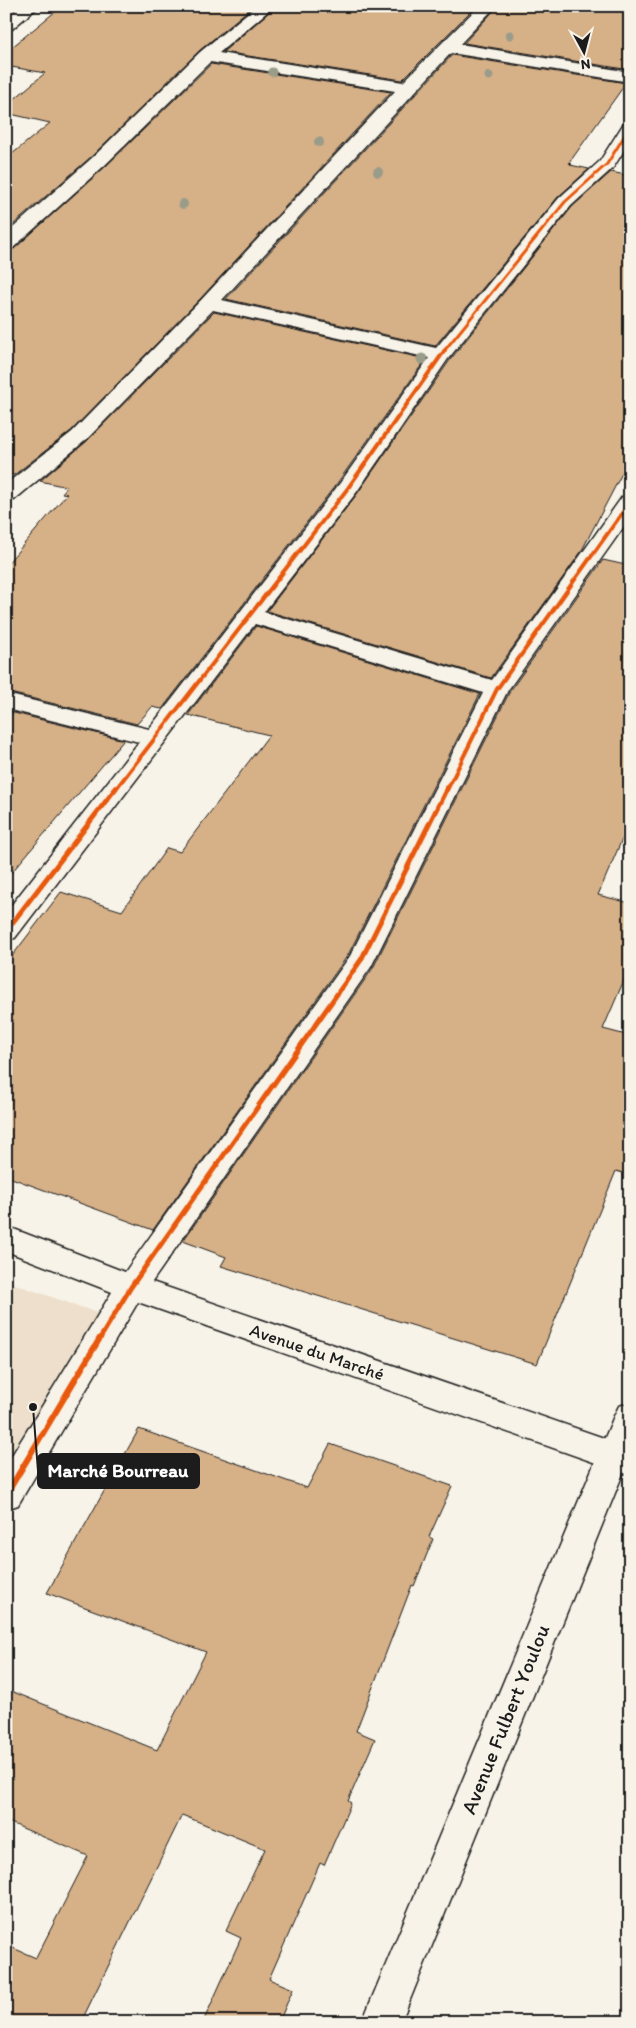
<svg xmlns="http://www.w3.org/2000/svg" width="636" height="2028" font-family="Itim,sans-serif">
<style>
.built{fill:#eddfcb}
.building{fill:#d6b087;stroke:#1c1c1c}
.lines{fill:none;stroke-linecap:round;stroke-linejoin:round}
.minor-casing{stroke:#1c1c1c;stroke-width:3}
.major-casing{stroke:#1c1c1c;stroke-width:3}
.minor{fill:#f7f3e8;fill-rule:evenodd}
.major{fill:#f7f3e8;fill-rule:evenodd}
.cycleway-far3-casing{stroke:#f7f3e8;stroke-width:5}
.cycleway-far2-casing{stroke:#f7f3e8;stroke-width:6}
.cycleway-far1-casing{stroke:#f7f3e8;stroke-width:8}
.cycleway-casing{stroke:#f7f3e8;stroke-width:9}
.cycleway-far3{stroke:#e8590c;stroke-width:3}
.cycleway-far2{stroke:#e8590c;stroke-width:4}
.cycleway-far1{stroke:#e8590c;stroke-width:5}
.cycleway{stroke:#e8590c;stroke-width:6}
.tree{fill:#9a9c8a}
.labels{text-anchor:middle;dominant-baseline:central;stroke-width:4;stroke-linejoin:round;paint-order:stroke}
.street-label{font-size:18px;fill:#1c1c1c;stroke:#f7f3e8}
.near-street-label{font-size:21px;fill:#1c1c1c;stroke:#f7f3e8}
.leader{fill:none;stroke:#1c1c1c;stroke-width:2}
.callout-dot{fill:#1c1c1c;stroke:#f7f3e8;stroke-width:2}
.callout{fill:#1c1c1c;stroke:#1c1c1c;stroke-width:2}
.callout-label{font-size:19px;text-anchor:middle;font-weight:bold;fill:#fff}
</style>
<rect width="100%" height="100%" fill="#f7f3e8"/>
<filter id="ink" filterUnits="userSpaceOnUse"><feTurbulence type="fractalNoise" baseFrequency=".02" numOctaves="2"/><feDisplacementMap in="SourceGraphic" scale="10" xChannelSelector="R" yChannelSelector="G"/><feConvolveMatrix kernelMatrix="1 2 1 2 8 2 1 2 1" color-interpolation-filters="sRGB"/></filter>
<g filter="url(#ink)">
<!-- built -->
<polygon class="built" points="6,1281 112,1318 6,1495"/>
<!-- building -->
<g class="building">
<polygon points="62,6 253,6 199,51 92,156 6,231 6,159 50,123 6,113 6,106 45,73 6,66 6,52"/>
<polygon points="276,6 476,6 402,80 223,52"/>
<polygon points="498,6 630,6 630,70 464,43"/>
<polygon points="452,55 626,83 569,163 572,164 570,165 589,169 558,197 435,346 226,299"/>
<polygon points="211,64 391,92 201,298 71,431 14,475 6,474 6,252 14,249 106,166"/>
<polygon points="611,172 630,176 630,458 581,552 491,678 267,611 357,494 450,360 572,207"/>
<polygon points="214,312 426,359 338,482 162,709 152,707 137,724 6,692 6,565 67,494 62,493 67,487 40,481 87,441"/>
<polygon points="603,560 630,566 630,821 598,895 630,903 630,966 603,1029 630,1036 630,1175 616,1171 537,1364 221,1266 226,1257 183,1241 373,968 510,691"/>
<polygon points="256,626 480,694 348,955 153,1230 6,1176 6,964 61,892 122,911 167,848 180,852 269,735 188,715"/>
<polygon points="6,711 124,740 6,879"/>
<polygon points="139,1429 307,1488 330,1444 452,1486 429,1537 433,1539 414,1586 412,1585 356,1731 375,1739 348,1801 351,1803 324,1865 320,1863 269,1979 293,1989 279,2022 203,2022 241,1938 226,1931 265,1849 182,1815 81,2022 6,2022 6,1945 36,1958 88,1856 6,1821 6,1689 157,1750 206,1652 47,1593"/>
</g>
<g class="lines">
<!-- minor casing -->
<g class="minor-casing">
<g id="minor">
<polygon points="21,6 39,6 12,29 6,31 6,18"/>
<polygon points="256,6 274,6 219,53 403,82 479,6 496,6 460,44 630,72 630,82 451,53 222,300 436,348 559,198 600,161 624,123 630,122 630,141 613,168 571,206 448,359 356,493 264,612 492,680 622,497 630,496 630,518 508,690 371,967 152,1282 630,1447 630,1475 138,1302 18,1505 6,1509 6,1465 112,1292 6,1251 6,1226 125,1272 350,956 483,693 255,624 15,938 6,940 6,912 139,742 6,709 6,694 149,729 340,483 429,358 213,310 86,440 14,500 6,501 6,484 72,432 202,299 395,91 210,62 105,165 13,248 6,250 6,234 93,157 200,52"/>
</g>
</g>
<!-- major casing -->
<g class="major-casing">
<polygon id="major" points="630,1403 630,1456 401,2022 362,2022 614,1416 619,1406"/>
</g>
<!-- minor -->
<use href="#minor" class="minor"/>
<!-- major -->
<use href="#major" class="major"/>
<!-- cycleway-far3 casing -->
<g class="cycleway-far3-casing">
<polyline id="cycleway-far3" points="444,351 565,202 607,164 630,127"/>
</g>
<!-- cycleway-far2 casing -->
<g class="cycleway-far2-casing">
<g id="cycleway-far2">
<polyline points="115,790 348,488 445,350"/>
<polyline points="447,790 497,689 630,502"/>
</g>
</g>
<!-- cycleway-far1 casing -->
<g class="cycleway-far1-casing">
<g id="cycleway-far1">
<polyline points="6,931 116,788"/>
<polyline points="99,1340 131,1287 361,960 447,788"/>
</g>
</g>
<!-- cycleway casing -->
<g class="cycleway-casing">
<polyline id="cycleway" points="6,1495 100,1338"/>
</g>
<!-- cycleway-far3 -->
<use href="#cycleway-far3" class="cycleway-far3"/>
<!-- cycleway-far2 -->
<use href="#cycleway-far2" class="cycleway-far2"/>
<!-- cycleway-far1 -->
<use href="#cycleway-far1" class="cycleway-far1"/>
<!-- cycleway -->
<use href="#cycleway" class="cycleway"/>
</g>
<!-- trees -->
<g class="tree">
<circle cx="510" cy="35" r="4.5"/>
<circle cx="272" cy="72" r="4.5"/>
<circle cx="489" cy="76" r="4.5"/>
<circle cx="319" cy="142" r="5"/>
<circle cx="378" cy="172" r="5"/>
<circle cx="183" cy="204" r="5"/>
<circle cx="422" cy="359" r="5.5"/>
</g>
</g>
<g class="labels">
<!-- street labels -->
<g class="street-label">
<text transform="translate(317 1352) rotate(19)">Avenue du Marché</text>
</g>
<!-- near-street labels -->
<g class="near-street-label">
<text transform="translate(505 1719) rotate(-68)">Avenue Fulbert Youlou</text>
</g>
</g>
<!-- callouts -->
<path class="leader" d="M33 1407L38 1471"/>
<circle class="callout-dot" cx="33" cy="1407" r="5"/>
<rect class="callout" x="38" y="1454" width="161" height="34" rx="5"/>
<g class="callout-label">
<text x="118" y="1477">Marché Bourreau</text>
</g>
<!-- margin -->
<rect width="636" height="2028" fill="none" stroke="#f7f3e8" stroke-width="25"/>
<rect x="12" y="12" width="611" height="2003" fill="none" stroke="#1c1c1c" stroke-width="2" filter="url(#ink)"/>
<!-- north arrow -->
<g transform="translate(584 52) rotate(173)" stroke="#f7f3e8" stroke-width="4" paint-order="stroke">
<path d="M0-4L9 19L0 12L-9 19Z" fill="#1c1c1c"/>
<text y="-8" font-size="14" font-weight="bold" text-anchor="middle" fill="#1c1c1c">N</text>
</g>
</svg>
